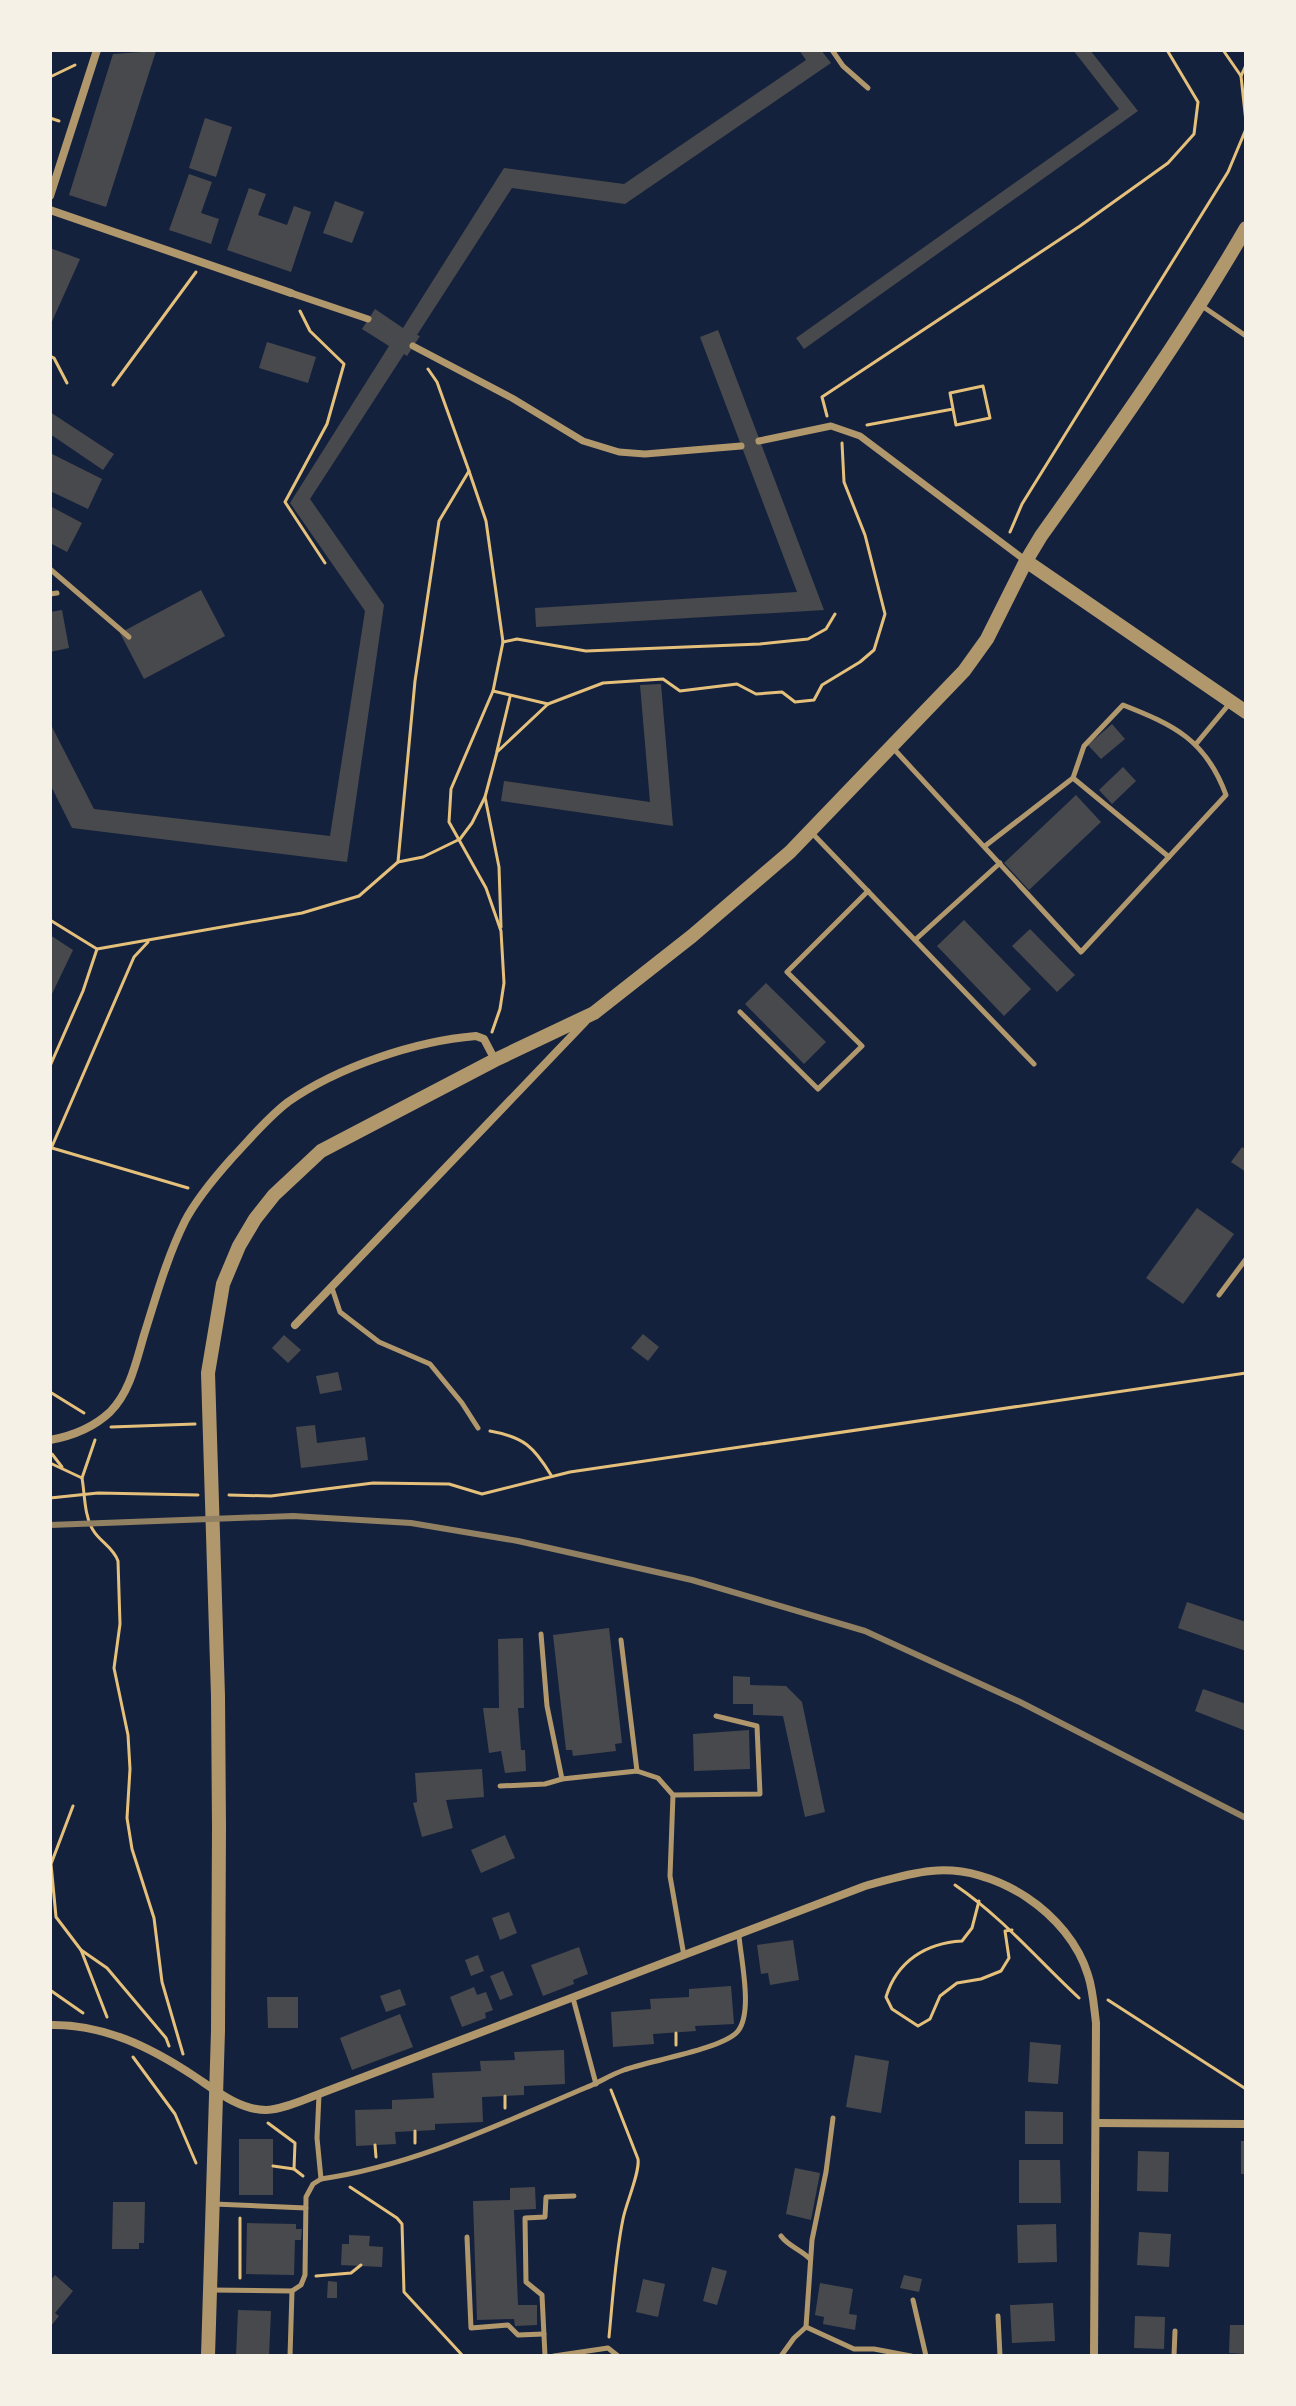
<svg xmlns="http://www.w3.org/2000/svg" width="1296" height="2406" font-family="'Work Sans',sans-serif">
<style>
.building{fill:#48494c}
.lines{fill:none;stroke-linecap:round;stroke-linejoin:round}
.path{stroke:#e5c07b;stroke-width:3}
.service{stroke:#b1986c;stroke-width:5}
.pedestrian{stroke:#b1986c;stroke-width:7}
.minor{stroke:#b1986c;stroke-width:8}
.tertiary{stroke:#b1986c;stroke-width:14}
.rail{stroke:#918062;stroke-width:6}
</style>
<rect width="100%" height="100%" fill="#14213d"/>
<!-- building -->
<g class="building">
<polygon points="799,50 821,50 831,63 625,204 512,188 417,335 420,336 407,356 404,354 310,499 384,605 347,862 72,828 50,784 50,723 94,809 330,836 365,611 290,503 389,346 362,329 375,309 403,328 504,168 624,184 806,60"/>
<polygon points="1073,50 1090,50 1138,111 804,349 796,338 1119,109"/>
<polygon points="156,51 106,207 69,195 113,54"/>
<polygon points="205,118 232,127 216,177 189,168"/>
<polygon points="189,174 212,182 201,213 219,219 211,244 169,230"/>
<polygon points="249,188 266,194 258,215 287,225 294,206 311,212 291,272 227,250"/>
<polygon points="335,201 364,212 352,243 323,233"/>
<polygon points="50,248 80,259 50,326"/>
<polygon points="718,330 824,610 536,627 535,608 797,592 700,337"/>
<polygon points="267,342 316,357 308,383 259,368"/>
<polygon points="50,412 114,454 103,470 50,434"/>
<polygon points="50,453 102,479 88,509 50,491"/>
<polygon points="50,506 82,523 67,552 50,543"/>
<polygon points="201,590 225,636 144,679 120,633"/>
<polygon points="62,610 69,648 50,652 50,612"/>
<polygon points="661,684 673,826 501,801 504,781 650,802 640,685"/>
<polygon points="1112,724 1125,739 1101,759 1088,745"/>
<polygon points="1123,767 1136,781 1112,804 1099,790"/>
<polygon points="1076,795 1101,822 1029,890 1004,863"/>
<polygon points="964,920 1031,989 1004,1016 937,946"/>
<polygon points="1030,929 1075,975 1057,992 1012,946"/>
<polygon points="50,935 73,950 50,998"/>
<polygon points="766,983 826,1042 804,1064 745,1004"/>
<polygon points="1242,1147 1246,1150 1246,1172 1231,1162"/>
<polygon points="1197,1208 1234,1234 1183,1304 1146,1278"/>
<polygon points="643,1334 659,1347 648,1361 631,1348"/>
<polygon points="284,1335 301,1350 288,1363 272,1348"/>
<polygon points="338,1372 342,1390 320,1394 316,1376"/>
<polygon points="315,1425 317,1443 365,1437 368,1460 301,1468 296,1427"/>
<polygon points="1187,1602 1246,1622 1246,1651 1178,1628"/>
<polygon points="609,1628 622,1743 615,1744 616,1751 573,1756 572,1750 566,1750 553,1635"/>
<polygon points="523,1638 524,1708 518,1708 521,1750 525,1750 526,1771 505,1773 501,1751 489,1753 483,1708 499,1708 498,1639"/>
<polygon points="733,1676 750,1677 750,1685 786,1686 802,1702 825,1812 805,1817 783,1716 753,1715 753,1704 733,1704"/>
<polygon points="1203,1689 1246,1704 1246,1731 1195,1711"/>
<polygon points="749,1730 750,1769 694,1771 693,1734"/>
<polygon points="482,1769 484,1797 446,1800 453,1828 422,1837 413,1803 417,1802 415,1773"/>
<polygon points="505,1835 515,1858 481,1873 471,1850"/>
<polygon points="509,1912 517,1933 500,1940 492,1918"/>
<polygon points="793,1940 799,1980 770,1985 768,1973 761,1974 757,1945"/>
<polygon points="579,1947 588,1974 573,1980 574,1984 543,1996 531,1965"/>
<polygon points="478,1955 484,1971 471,1976 465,1960"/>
<polygon points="503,1971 513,1995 500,2000 490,1976"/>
<polygon points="731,1986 734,2024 695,2026 696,2031 653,2034 654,2044 613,2047 611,2012 651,2009 650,1999 689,1997 689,1989"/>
<polygon points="474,1987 477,1995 486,1992 493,2010 485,2013 486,2018 462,2027 450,1997"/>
<polygon points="400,1989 406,2005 386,2012 380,1996"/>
<polygon points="267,1997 298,1997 298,2028 268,2028"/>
<polygon points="400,2014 413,2047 352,2070 340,2038"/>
<polygon points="1030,2042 1061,2045 1058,2084 1028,2082"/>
<polygon points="564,2050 565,2084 524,2086 524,2095 482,2097 483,2122 435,2124 435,2130 395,2132 396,2144 356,2146 355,2110 392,2109 392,2100 434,2098 432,2073 481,2071 480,2061 515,2060 514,2052"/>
<polygon points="855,2055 889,2061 881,2113 846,2107"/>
<polygon points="1025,2111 1063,2112 1063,2144 1025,2144"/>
<rect x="239" y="2139" width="34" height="56"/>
<rect x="1241" y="2141" width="5" height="33"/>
<polygon points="1138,2151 1169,2152 1168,2192 1137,2191"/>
<polygon points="1019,2160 1060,2160 1061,2203 1019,2203"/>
<polygon points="795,2168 820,2173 811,2220 786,2214"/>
<polygon points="535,2187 536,2209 514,2210 518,2305 537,2305 537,2325 515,2326 514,2319 477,2320 473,2201 510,2200 510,2188"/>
<polygon points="113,2202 145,2202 144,2243 139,2243 139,2249 112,2249"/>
<polygon points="247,2223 296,2224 296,2229 302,2229 301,2240 295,2240 294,2275 246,2274"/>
<polygon points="1056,2224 1057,2262 1018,2263 1017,2225"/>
<polygon points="1139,2232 1171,2234 1169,2267 1137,2265"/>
<polygon points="349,2235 370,2236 369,2246 383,2247 382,2267 341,2265 342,2244 349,2244"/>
<polygon points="712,2267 727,2271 717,2305 703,2301"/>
<polygon points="55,2275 73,2291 55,2313 59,2316 50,2327 50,2281"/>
<polygon points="904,2275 922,2279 919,2292 900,2288"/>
<polygon points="643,2279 665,2284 658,2317 636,2312"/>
<polygon points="328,2281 337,2282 337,2298 327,2298"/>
<polygon points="820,2283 853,2289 849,2314 857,2315 855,2330 823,2324 824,2317 815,2315"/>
<polygon points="1053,2303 1055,2341 1012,2343 1010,2305"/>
<polygon points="238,2310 271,2311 269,2356 236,2356"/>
<polygon points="1135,2316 1165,2317 1164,2349 1134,2348"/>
<polygon points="1230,2325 1246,2325 1246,2354 1229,2353"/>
</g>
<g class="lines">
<!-- path -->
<g class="path">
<polyline points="1223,50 1241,76 1246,122"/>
<polyline points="1241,76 1246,65"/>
<polyline points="50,77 75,65"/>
<polyline points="50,118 59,121"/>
<polyline points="300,311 310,331 344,364 327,424 285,502 325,563"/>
<polyline points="50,356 54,358 67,383"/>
<polyline points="113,385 196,272"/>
<polyline points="827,416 822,397 1080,226 1168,163 1194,134 1198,102 1167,50"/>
<polyline points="867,425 953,409 956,425 990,418 983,386 950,393 953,409"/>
<polyline points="469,471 486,521 503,642 493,691 451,789 449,822 486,888 501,931 504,983 500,1009 492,1032"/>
<polyline points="1010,532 1022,504 1228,172 1246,129"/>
<polyline points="503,642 517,639 586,651 760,644 808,639 826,629 835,614"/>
<polyline points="493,691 548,704 603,683 663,679 680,691 737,684 756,694 782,692 795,702 814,700 822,685 860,662 874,650 885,614 865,535 844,482 842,443"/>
<polyline points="497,751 510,697"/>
<polyline points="485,797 499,867 501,927"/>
<polyline points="398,862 415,681 439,521 469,471 437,382 428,369"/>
<polyline points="50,920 97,949 302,913 359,896 398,862 423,857 460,839 472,823 485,797 497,752 548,704"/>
<polyline points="50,1066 83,991 97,949"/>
<polyline points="52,1148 188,1188"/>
<polyline points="50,1151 134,957 148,942"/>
<polyline points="50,1392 84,1413"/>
<polyline points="111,1427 195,1424"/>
<path d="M490,1431c34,6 44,16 61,44"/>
<polyline points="52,1454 62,1467"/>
<path d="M50,1463l32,15c3,17 2,37 11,52 7,12 20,17 25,31l2,63 -6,44 14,67 2,34 -3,49 5,31 22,69 8,64 21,72"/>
<polyline points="82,1478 95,1440"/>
<polyline points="229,1495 271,1496 373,1483 449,1484 482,1494 570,1472 1246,1373"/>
<polyline points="50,1498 98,1493 198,1495"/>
<polyline points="73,1806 51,1864 56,1917 81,1950 107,1968 166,2038 169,2046"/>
<path d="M955,1885c47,32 83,75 124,113"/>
<path d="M979,1901l-7,27 -10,13c-36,2 -65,20 -76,56l6,12 26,17 12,-7 10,-23 17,-13 24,-4 20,-8 8,-13 -4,-27 7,-1"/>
<polyline points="81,1950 107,2017"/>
<polyline points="50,1990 83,2013"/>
<polyline points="1108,2000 1246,2089"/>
<polyline points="676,2033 676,2045"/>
<polyline points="133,2057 175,2114 196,2163"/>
<polyline points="505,2096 505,2108"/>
<polyline points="268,2123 295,2143 294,2169"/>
<polyline points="415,2131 415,2143"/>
<polyline points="375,2145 376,2157"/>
<polyline points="273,2166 294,2169 303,2176"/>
<polyline points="350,2187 397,2218 402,2224 404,2292 463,2356"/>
<polyline points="240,2218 240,2278"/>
<polyline points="316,2276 351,2273 361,2265"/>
<path d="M609,2337c4,-40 6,-79 14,-118 3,-16 17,-46 15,-60l-27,-69"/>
</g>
<!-- service -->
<g class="service">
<polyline points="832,50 843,66 868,88"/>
<polyline points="1202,306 1246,336"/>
<polyline points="50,569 129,637"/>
<polyline points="50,594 57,593"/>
<polyline points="1196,744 1230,703"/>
<path d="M893,748l188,204 145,-157c-20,-55 -52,-70 -103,-90l-39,41 -11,32 -88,68"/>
<polyline points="1073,778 1169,857"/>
<polyline points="812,833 1034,1064"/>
<polyline points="915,940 1000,863"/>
<polyline points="740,1012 818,1089 862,1046 787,972 868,891"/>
<polyline points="332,1288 340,1312 379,1342 430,1364 462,1403 478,1428"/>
<polyline points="1219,1295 1246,1259"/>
<polyline points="541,1634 547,1706 562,1779"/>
<polyline points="621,1640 637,1771"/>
<polyline points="500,1786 545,1784 562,1779 637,1771 658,1778 673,1795"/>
<polyline points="684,1956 670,1876 673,1795 760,1794 757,1726 716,1716"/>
<polyline points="573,1998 596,2084"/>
<polyline points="319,2095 317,2138 321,2179"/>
<polyline points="214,2204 306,2208"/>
<path d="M781,2236c7,10 19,13 28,22"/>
<polyline points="467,2237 471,2328 508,2325 518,2335 544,2334"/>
<polyline points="211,2290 292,2291 290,2356"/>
<path d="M292,2291l9,-6 4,-10 1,-78 7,-13 8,-5c95,-14 176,-54 264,-91 13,-5 25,-13 39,-18 24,-9 100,-21 114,-39 15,-19 3,-71 1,-95"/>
<polyline points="913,2300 926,2356"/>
<polyline points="998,2316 1000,2356"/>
<polyline points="806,2327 812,2240 826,2172 833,2118"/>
<polyline points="806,2327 854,2349 874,2349 911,2356"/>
<polyline points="545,2356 542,2295 526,2282 525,2218 545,2217 546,2197 574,2196"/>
<polyline points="554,2356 608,2348 618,2356"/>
<polyline points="781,2356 794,2338 806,2327"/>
<polyline points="1174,2356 1175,2331"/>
</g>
<!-- pedestrian -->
<g class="pedestrian">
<polyline points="291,293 368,319"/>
<polyline points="413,346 512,398 583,441 619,452 645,454 741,446"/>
<polyline points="759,441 831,426 860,436 1026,561"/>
</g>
<!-- minor -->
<g class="minor">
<polyline points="50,196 97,50"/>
<polyline points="50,210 291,293"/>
<polyline points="295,1325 585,1022"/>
<path d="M50,1440c22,-4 43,-12 60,-28 20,-20 26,-50 34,-77 12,-38 23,-78 41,-114 12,-23 30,-44 47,-63 18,-19 35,-40 56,-56 50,-35 127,-61 188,-66l8,3 11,21"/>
<path d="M50,2025c54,-1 100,22 144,51 21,14 45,34 72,34 18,-1 37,-10 53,-16l546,-208c22,-6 44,-13 66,-15 64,-7 138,42 157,104 5,15 6,32 8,48l-2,333"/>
<polyline points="1096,2123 1246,2124"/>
</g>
<!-- tertiary -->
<g class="tertiary">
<polyline points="1026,561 1246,712"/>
<path d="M208,2356l10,-325 1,-204 -1,-131 -10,-323 15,-89 16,-38 16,-27 19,-24 47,-44 174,-91 99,-47 98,-77 98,-84 174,-181 23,-32 39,-78 15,-25c72,-101 143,-201 205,-308"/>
</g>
<!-- rail -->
<polyline class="rail" points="50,1525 293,1516 411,1523 518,1541 692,1580 865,1631 1020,1702 1246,1818"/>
</g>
<!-- border -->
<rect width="1296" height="2406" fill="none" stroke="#f6f1e7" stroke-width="104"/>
</svg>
